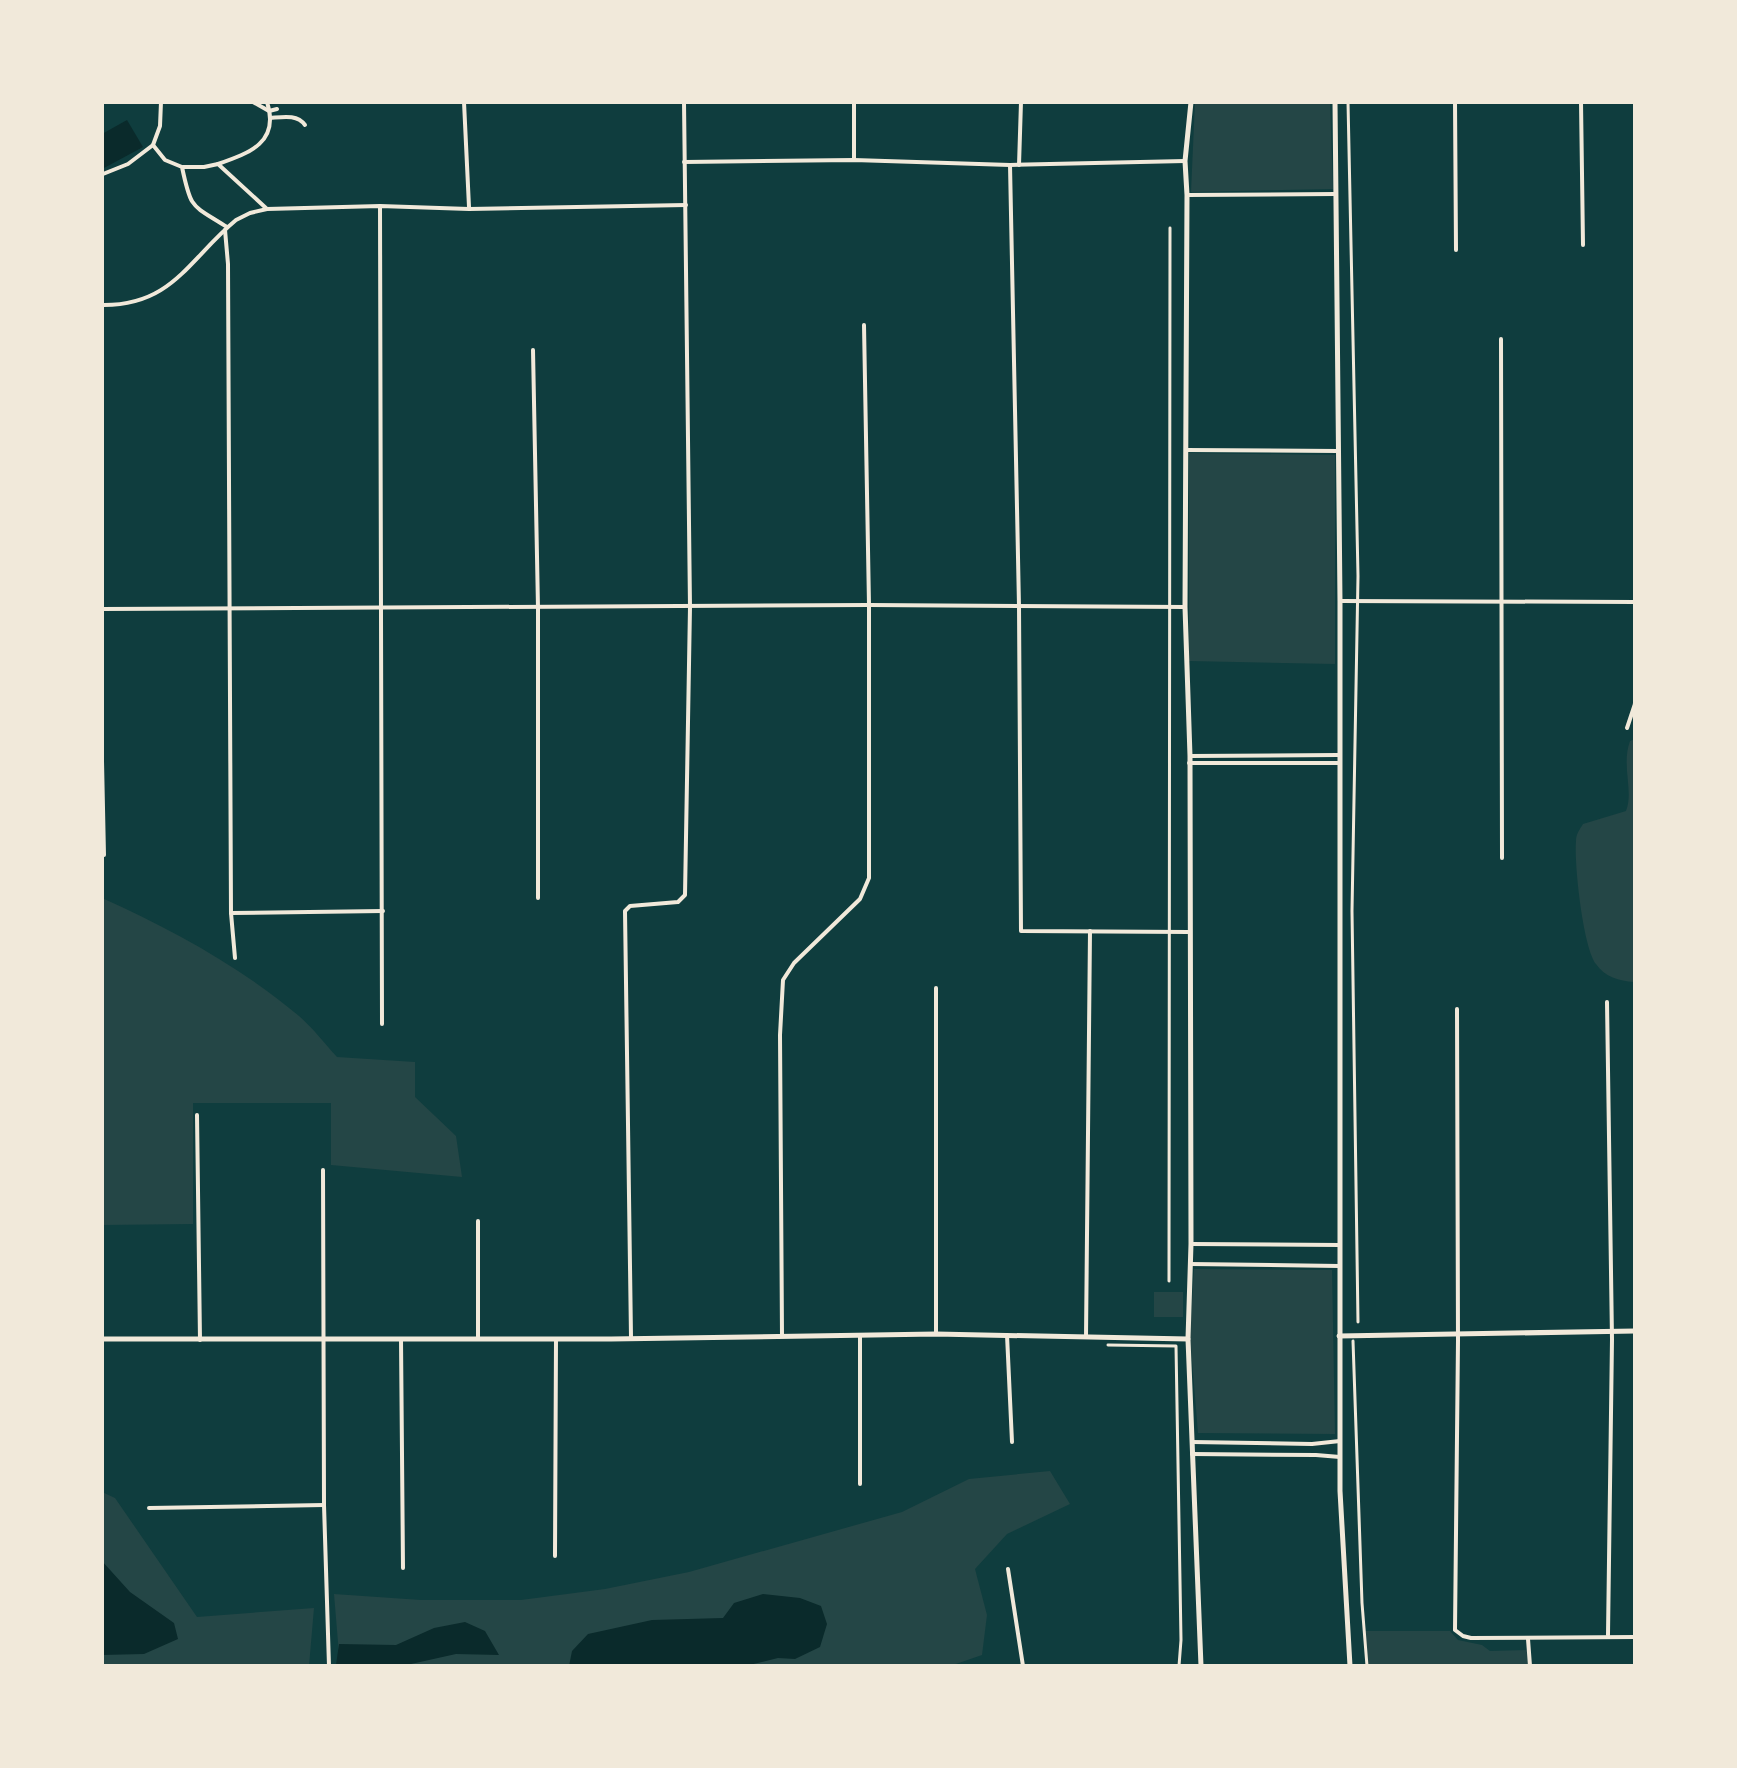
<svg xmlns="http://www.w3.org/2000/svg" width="1737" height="1768" font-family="'PT Sans Narrow',sans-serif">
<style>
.green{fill:#244646}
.water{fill:#0a2a2b}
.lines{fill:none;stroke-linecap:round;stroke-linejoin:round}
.pedestrian{stroke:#f1e9da;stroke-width:3}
.minor{stroke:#f1e9da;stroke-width:4}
.tertiary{stroke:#f1e9da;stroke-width:5}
</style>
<rect width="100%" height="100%" fill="#0f3d3e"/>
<!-- green -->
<g class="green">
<polygon points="1195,102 1330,102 1333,189 1191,192"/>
<polygon points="1189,453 1335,455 1335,664 1189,661"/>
<path d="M1635,739v243h-1c-15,-1 -29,-5 -38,-18 -13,-17 -22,-101 -20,-123 0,-7 4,-12 7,-17l43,-13c8,-20 -5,-45 4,-70z"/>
<path d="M102,898c69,31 139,69 197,118 14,12 26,28 38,41l78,5v35l41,39 6,41 -131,-12v-62h-138v121l-91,1z"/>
<polygon points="1194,1269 1332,1270 1335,1434 1198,1433 1190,1336"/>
<rect x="1154" y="1292" width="29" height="25"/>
<polygon points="1050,1471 1070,1504 1007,1534 975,1569 987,1615 982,1655 950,1666 340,1666 334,1594 421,1600 521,1600 605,1589 689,1572 902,1512 969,1479"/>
<polygon points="102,1492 115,1498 197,1617 314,1608 309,1666 102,1666"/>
<polygon points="1363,1631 1450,1631 1458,1640 1482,1645 1490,1651 1529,1650 1530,1666 1366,1666"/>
</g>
<!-- water -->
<g class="water">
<polygon points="127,120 143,147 104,168 102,164 102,134"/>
<polygon points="102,1561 130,1592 174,1623 178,1639 144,1654 102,1655"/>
<polygon points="763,1594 800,1598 821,1606 827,1624 820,1647 795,1659 778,1658 745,1666 569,1666 572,1651 588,1634 652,1620 723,1618 734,1603"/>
<polygon points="465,1622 485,1631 499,1655 456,1654 402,1666 336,1665 339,1644 396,1645 434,1628"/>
</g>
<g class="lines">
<!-- pedestrian -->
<g class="pedestrian">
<polyline points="1348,102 1358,576 1352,911 1358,1322"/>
<polyline points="1169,1281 1170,228"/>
<polyline points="1353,1341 1362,1603 1367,1666"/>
<polyline points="1108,1345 1176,1346 1181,1640 1179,1666"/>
</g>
<!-- minor -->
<g class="minor">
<polyline points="253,102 269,111 277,109"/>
<polyline points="464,102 469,207"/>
<polyline points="1455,102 1456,250"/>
<polyline points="1581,102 1583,245"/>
<path d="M270,118c13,-1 27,-4 35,7"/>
<polyline points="153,145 160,126 161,102"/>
<polyline points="854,160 854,102"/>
<polyline points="684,162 854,160 1010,165 1185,161"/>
<path d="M218,164c32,-11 62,-22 49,-62"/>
<polyline points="1010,165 1019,606 1021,931 1189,932"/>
<polyline points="1019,165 1021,102"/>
<polyline points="183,167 204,167 218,164 267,209"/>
<path d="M103,174l25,-10 25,-19 12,15 17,7c9,43 9,37 45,60"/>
<polyline points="1187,195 1336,194"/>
<polyline points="380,206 382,1024"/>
<polyline points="225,230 228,264 231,913 235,958"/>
<path d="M102,305c70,1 86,-45 134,-85l14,-7 17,-4 113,-3 89,3 217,-4"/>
<polyline points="1501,339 1502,858"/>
<polyline points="533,350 538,608 538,898"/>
<polyline points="1186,450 1338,451"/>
<polyline points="1340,601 1635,602"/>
<polyline points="102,609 869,605 1185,607"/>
<polyline points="1627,728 1635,704"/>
<polyline points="1190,756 1338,755"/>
<polyline points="102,761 104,855"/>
<polyline points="1189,763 1338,763"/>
<polyline points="231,913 383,911"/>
<polyline points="936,988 936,1334"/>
<polyline points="1607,1002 1612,1339 1608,1635"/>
<polyline points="1457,1009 1458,1340 1455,1630 1463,1636 1471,1638 1635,1637"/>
<polyline points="197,1115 200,1340"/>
<polyline points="323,1170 324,1505 329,1666"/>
<polyline points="478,1221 478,1338"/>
<polyline points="1191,1244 1340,1245"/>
<polyline points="1190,1264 1339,1266"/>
<polyline points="782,1335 780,1035 783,980 794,963 860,899 869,878 869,605 864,325"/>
<polyline points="1007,1335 1012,1442"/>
<polyline points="631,1337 625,911 630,906 678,902 685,895 690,607 684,102"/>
<polyline points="1086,1337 1090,931"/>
<polyline points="401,1339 403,1568"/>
<polyline points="1192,1442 1312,1444 1340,1441"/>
<polyline points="1192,1454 1316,1455 1340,1457"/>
<polyline points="860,1484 860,1336"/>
<polyline points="149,1508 324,1505"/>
<polyline points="555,1556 556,1339"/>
<polyline points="1008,1569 1023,1666"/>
<polyline points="1528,1639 1530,1666"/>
</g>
<!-- tertiary -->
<g class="tertiary">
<polyline points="1191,102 1185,161 1187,195 1185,607 1190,756 1191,1244 1188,1339 1201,1666"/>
<polyline points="1335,102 1340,601 1340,1491 1350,1666"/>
<polyline points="1339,1336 1635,1331"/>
<polyline points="102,1339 611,1339 936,1334 1188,1339"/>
</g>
</g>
<!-- border -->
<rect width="1737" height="1768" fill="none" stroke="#f1e9da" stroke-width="208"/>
</svg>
